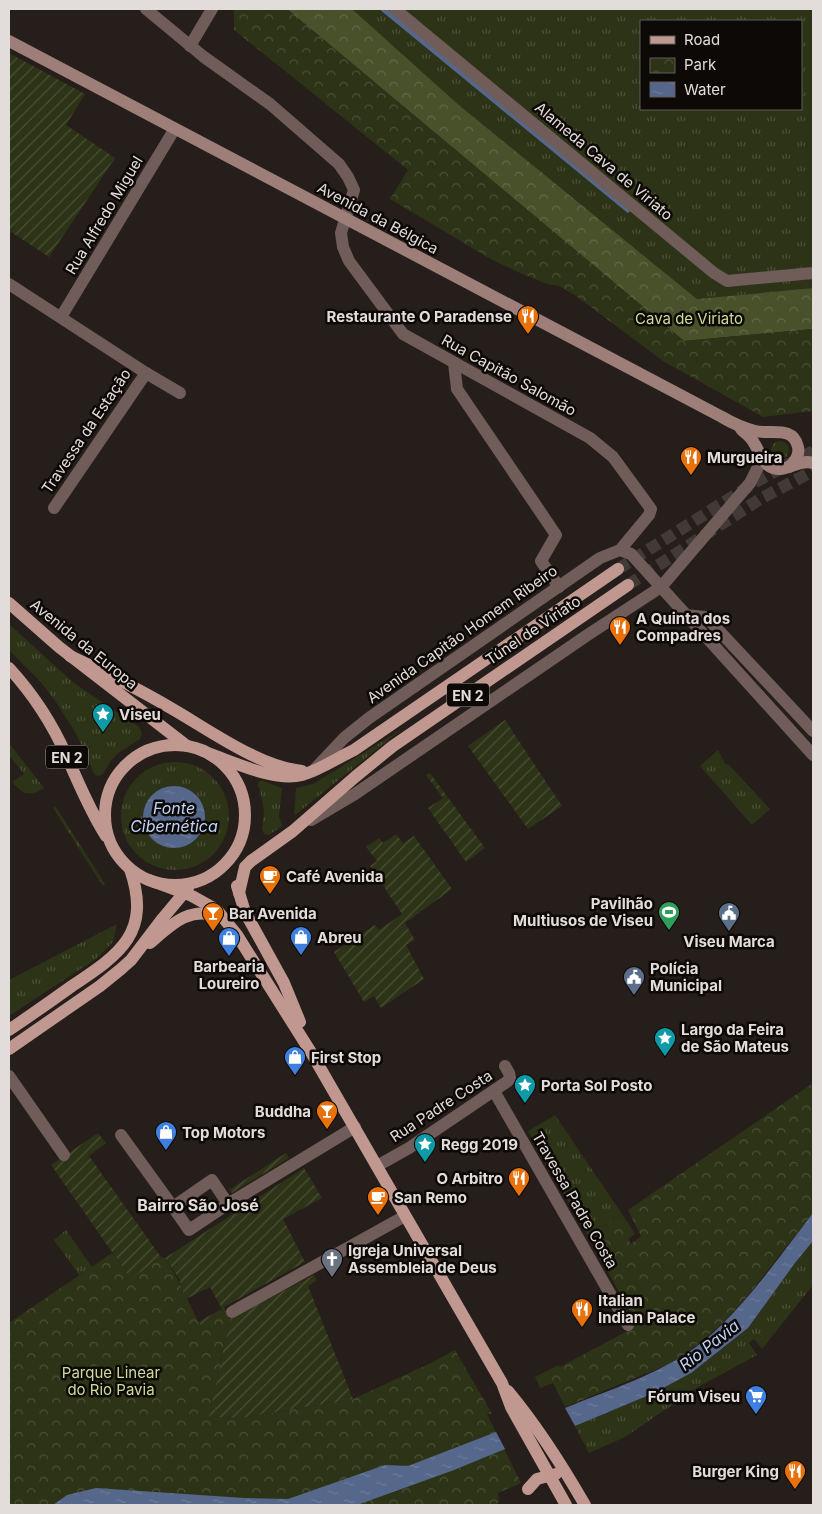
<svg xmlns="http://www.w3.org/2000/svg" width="822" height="1514" font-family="Inter,sans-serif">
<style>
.grass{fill:url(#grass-tufts);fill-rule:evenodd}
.forest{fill:url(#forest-crowns)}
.park{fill:url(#park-crowns)}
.garden{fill:url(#garden-furrows)}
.water{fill:url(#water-ripples)}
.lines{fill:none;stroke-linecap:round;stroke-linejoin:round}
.stream{stroke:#55678a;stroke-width:5}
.primary-tunnel{stroke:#423a37;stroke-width:12;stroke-dasharray:12 6;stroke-linecap:butt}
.minor{stroke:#705c58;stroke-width:12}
.secondary{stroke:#9d7e78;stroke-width:12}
.primary{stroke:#c19890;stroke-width:12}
.labels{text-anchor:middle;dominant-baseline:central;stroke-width:5;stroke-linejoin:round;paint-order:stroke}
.shield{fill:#0c0907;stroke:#a29d9b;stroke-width:1}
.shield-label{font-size:14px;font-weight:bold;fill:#e2dcda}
.street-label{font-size:15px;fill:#e2dcda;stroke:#0c0907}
.poi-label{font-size:15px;font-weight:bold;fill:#e2dcda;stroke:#0c0907;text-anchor:start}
.park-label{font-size:15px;fill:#ccdb98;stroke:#0c0907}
.water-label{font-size:16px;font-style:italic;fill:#c0d2f6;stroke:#0c0907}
.neighbourhood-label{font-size:16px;font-weight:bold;fill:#e2dcda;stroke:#0c0907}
</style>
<defs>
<pattern id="grass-tufts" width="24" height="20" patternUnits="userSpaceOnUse" patternTransform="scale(1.25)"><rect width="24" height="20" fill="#2d3316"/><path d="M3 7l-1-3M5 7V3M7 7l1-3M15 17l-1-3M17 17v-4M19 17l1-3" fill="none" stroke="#4b5037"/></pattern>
<pattern id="forest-crowns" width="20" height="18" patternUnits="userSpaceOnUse" patternTransform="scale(1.25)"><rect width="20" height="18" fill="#48512a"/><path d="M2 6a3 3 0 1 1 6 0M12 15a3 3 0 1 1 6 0" fill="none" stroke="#626948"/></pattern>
<pattern id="park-crowns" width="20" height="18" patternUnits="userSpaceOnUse" patternTransform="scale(1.25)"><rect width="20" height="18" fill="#2d3316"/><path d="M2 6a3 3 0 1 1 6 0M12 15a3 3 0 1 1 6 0" fill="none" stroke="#4b5037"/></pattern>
<pattern id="garden-furrows" width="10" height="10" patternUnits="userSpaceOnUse" patternTransform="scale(1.25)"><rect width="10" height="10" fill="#2d3316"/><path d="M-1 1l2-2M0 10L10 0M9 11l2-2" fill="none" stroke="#4b5037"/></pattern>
<pattern id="water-ripples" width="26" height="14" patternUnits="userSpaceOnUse" patternTransform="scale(1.25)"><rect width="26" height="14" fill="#55678a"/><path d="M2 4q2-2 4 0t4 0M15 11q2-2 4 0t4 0" fill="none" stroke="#6d7c9a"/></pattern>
</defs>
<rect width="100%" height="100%" fill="#261e1a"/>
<!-- grass -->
<g class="grass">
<path d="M352,9h461v279l-116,11 -237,-193zM641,21h160v88h-160z"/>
<circle cx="780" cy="450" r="9"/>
<polygon points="9,624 74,683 139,727 142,733 140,739 117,754 111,761 102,775 97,776 93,772 87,755 72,727 56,702 40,681 9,650"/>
<polygon points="402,729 294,816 296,788 313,784"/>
<path d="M9,743l35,45c-15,9 -20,7 -32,-6l12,-8 -15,-19z"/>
<polygon points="718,750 726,765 728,764 770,809 752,825 700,766"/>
<circle cx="175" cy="816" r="54"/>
<polygon points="259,781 263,781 282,788 279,816 282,826 269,835 264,834 262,829 264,812 262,799 258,784"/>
<polygon points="56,807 105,884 103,886 53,808"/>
<polygon points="117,924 113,942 96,959 9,1016 9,980"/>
<polygon points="555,1115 622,1214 588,1236 528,1131"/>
<polygon points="66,1230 92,1267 79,1275 54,1240"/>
<polygon points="813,1241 813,1285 762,1349 754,1339 749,1343 757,1355 700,1386 625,1437 589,1453 575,1426 654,1393 691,1373 722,1349 748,1328 795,1263"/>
</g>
<!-- forest -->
<polygon class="forest" points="287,9 352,9 460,106 697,299 813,288 813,329 684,341"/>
<!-- park -->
<g class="park">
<polygon points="234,9 287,9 684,341 813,329 813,411 763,417 663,361 576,296 559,286 547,284 518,272 489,258 390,199 408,170 234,30"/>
<polygon points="813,1083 813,1213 750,1293 725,1321 696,1346 669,1364 565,1407 553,1383 540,1388 535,1377 558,1365 560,1367 633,1328 632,1326 637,1324 588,1236 622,1214 635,1234 628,1239 631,1244 641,1236 628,1210"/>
<path d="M112,1253l19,25 30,-21 4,1c14,21 23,44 35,67l26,-14 4,8 -21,98 32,1 112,-19 80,-37 22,-12 37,64h-5l34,69 -23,10 1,8 -3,4h-487v-182z"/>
</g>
<!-- garden -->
<g class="garden">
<polygon points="9,53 85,94 66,125 115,158 49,257 11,232 9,235"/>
<polygon points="505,720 562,806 528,829 468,746"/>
<polygon points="430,773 485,848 466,862 428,808 443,798 426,775"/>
<polygon points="396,834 403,843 414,836 452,889 405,923 415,940 406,945 424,979 381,1008 374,996 364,1002 334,952 375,925 379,930 402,914 370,866 377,861 366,847 379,838 383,843"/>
<polygon points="98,1133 106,1143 89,1156 161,1257 131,1279 51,1165"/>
<polygon points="286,1153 289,1158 232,1193 229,1190"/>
<polygon points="304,1168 322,1198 283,1219 305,1262 224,1307 226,1311 200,1325 198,1322 222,1309 210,1287 186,1299 178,1277 165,1258"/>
<polygon points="314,1275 317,1280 308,1286 353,1399 241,1418 209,1417 230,1319"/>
</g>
<!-- water -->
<g class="water">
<circle cx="174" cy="817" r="31"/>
<path d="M813,1213v28l-18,22 -47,65 -57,45 -37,20 -79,33 -10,-18c44,-18 92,-33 131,-61 43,-32 84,-91 117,-134z"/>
<polygon points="496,1432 505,1449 454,1470 357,1505 53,1505 67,1495 96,1488 244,1498 288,1499 385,1465 408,1466"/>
</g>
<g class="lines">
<!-- stream -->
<polyline class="stream" points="383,9 628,210"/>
<!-- primary-tunnel -->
<g class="primary-tunnel">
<polyline points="618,569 759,480 813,451"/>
<polyline points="628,585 760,499 813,471"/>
</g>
<!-- minor -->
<g class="minor">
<polyline points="146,9 204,57 270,104 339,164 348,177 354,190 341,233 343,247 349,261 403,334 590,438 613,457 651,509 649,515 620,550"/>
<polyline points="395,9 714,273 727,281 813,273"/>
<polyline points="190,46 212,9"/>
<polyline points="9,284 146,373 180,393"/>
<polyline points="61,317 174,130"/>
<polyline points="454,363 457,389 556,535 541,561 559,587"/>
<polyline points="54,508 146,373"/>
<polyline points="685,615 705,617 709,620 813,731"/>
<polyline points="313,771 344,738 369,718 600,558 620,550 631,554 813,755"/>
<polyline points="311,820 355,794 589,634 661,587 750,483 762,459"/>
<polyline points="9,1076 64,1155"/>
<polyline points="494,1091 628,1325"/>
<polyline points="121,1135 173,1207"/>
<polyline points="377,1166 409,1148 508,1081 510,1078 509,1073 505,1066"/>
<polyline points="228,1204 212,1180 173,1207 189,1230 228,1204 355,1127"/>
<polyline points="232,1312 405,1216"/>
</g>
<!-- secondary -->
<g class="secondary">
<path d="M9,41l713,376c10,6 21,11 33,14 15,4 38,-6 43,16 2,9 -3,15 -9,20"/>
<path d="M741,429c5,5 10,8 13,14 5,7 7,18 15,23 15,10 28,-8 44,-3"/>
</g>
<!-- primary -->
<g class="primary">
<polyline points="9,603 59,647 187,746"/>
<path d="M70,656c34,16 67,32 99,51 39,22 88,59 133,64"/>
<path d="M9,668c24,26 44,57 58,89 12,27 23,54 39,79"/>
<circle cx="175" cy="815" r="70"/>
<path d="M210,754c25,9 66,28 92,21 18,-5 35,-17 52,-25l264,-181"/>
<polyline points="149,880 192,896 217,910 237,935 312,1054 502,1383 511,1407 566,1505"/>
<polyline points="237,886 245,912 284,983 300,1022"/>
<polyline points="239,893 245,867 251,861 293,831 355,777 393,746 628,585"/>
<path d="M150,943c21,-18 40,-38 69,-26"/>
<path d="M9,1030c21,-14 42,-29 63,-44 48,-32 80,-53 58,-117"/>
<polyline points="9,1049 100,986 121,969 131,960 163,918 188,888"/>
<path d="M508,1391c30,36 54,74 77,114"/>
<polyline points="528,1489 537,1479 556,1474"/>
</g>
</g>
<!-- icons -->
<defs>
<g id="restaurant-pin" transform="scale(1.125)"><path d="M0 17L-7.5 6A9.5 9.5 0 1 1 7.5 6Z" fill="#e8710a" stroke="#0c0907"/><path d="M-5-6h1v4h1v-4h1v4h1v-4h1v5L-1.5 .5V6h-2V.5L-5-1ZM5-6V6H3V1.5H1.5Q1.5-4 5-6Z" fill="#fff"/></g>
<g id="sight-pin" transform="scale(1.125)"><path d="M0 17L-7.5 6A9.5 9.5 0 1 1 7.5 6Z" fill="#0f9aa8" stroke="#0c0907"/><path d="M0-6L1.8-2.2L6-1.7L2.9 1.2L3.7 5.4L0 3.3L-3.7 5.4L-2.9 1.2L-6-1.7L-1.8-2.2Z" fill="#fff"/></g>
<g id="cafe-pin" transform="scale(1.125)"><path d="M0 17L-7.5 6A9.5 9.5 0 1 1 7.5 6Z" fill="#e8710a" stroke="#0c0907"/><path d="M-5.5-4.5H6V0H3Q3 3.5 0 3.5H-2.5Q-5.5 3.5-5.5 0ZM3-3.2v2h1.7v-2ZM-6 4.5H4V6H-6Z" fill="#fff"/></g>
<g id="stadium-pin" transform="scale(1.125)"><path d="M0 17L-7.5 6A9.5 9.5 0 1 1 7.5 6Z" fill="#2e9e5b" stroke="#0c0907"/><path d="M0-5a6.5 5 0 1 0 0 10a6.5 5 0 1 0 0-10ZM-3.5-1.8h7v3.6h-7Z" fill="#fff"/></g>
<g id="bar-pin" transform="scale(1.125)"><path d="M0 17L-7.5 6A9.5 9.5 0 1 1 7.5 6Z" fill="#e8710a" stroke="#0c0907"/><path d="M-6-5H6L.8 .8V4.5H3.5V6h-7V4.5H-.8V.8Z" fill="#fff"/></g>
<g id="civic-pin" transform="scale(1.125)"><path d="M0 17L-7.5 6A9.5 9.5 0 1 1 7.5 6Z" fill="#5c6f8a" stroke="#0c0907"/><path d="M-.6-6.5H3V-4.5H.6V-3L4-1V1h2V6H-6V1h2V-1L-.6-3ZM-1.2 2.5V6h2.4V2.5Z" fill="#fff"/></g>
<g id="shop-pin" transform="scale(1.125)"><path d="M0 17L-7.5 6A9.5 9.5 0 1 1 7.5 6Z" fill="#3f7fe0" stroke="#0c0907"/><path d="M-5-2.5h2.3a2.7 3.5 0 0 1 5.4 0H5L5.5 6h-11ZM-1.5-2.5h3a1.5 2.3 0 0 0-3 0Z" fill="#fff"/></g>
<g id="church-pin" transform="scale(1.125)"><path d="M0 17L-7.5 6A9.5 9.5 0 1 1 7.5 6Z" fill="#6b7280" stroke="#0c0907"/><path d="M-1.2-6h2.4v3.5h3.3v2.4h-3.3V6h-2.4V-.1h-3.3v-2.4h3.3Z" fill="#fff"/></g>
<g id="supermarket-pin" transform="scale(1.125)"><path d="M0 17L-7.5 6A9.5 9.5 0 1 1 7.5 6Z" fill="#3f7fe0" stroke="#0c0907"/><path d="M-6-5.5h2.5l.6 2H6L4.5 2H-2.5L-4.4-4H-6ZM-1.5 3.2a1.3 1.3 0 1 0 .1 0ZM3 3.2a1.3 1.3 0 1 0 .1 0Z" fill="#fff"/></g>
</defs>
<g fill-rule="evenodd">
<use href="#restaurant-pin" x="528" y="316"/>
<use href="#restaurant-pin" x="691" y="457"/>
<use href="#restaurant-pin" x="620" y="627"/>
<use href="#sight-pin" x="103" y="714"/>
<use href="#cafe-pin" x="270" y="876"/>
<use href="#stadium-pin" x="669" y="912"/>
<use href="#bar-pin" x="213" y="913"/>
<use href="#civic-pin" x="729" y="913"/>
<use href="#shop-pin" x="301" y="937"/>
<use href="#shop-pin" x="229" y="938"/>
<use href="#civic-pin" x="634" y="977"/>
<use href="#sight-pin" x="665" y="1038"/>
<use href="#shop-pin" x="295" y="1057"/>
<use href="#sight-pin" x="525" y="1085"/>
<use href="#bar-pin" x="327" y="1111"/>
<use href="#shop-pin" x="166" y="1132"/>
<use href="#sight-pin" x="425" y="1144"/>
<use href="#restaurant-pin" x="519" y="1178"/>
<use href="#cafe-pin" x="378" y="1197"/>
<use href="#church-pin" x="332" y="1259"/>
<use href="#restaurant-pin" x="582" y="1309"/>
<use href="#supermarket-pin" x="756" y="1396"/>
<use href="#restaurant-pin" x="795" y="1471"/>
</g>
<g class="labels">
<!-- shield labels -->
<g class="shield">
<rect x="447" y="683.5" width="42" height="23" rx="4"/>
<rect x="46" y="745.5" width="42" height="23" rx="4"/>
</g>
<g class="shield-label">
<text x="468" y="695">EN 2</text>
<text x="67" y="757">EN 2</text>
</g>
<!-- street labels -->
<g class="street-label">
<text transform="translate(604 161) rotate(40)">Alameda Cava de Viriato</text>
<text transform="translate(104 215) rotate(-59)">Rua Alfredo Miguel</text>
<text transform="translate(378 218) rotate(28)">Avenida da Bélgica</text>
<text transform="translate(509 375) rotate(29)">Rua Capitão Salomão</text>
<text transform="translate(86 431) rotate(-56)">Travessa da Estação</text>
<text transform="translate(533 630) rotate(-34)">Túnel de Viriato</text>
<text transform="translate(462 634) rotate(-35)">Avenida Capitão Homem Ribeiro</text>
<text transform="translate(84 644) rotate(39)">Avenida da Europa</text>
<text transform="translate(441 1106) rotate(-33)">Rua Padre Costa</text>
<text transform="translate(575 1200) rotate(60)">Travessa Padre Costa</text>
</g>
<!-- poi labels -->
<g class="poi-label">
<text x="512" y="316" text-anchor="end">Restaurante O Paradense</text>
<text x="707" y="457">Murgueira</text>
<text x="636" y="618">A Quinta dos<tspan x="636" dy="17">Compadres</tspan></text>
<text x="119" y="714">Viseu</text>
<text x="286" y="876">Café Avenida</text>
<text x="653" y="903" text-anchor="end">Pavilhão<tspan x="653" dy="17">Multiusos de Viseu</tspan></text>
<text x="229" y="913">Bar Avenida</text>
<text x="317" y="937">Abreu</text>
<text x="729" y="941" text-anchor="middle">Viseu Marca</text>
<text x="229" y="966" text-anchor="middle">Barbearia<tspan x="229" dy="17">Loureiro</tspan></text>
<text x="650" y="968">Polícia<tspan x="650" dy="17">Municipal</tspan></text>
<text x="681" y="1029">Largo da Feira<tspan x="681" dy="17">de São Mateus</tspan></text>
<text x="311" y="1057">First Stop</text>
<text x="541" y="1085">Porta Sol Posto</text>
<text x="311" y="1111" text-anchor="end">Buddha</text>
<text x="182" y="1132">Top Motors</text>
<text x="441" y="1144">Regg 2019</text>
<text x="503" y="1178" text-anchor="end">O Arbitro</text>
<text x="394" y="1197">San Remo</text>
<text x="348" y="1250">Igreja Universal<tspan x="348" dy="17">Assembleia de Deus</tspan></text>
<text x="598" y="1300">Italian<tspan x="598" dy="17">Indian Palace</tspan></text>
<text x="740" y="1396" text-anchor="end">Fórum Viseu</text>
<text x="779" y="1471" text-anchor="end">Burger King</text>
</g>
<!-- park labels -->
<g class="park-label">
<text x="689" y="318">Cava de Viriato</text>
<text x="111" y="1372">Parque Linear<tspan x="111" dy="17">do Rio Pavia</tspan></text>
</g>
<!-- water labels -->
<g class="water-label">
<text x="174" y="808">Fonte<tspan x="174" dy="18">Cibernética</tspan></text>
<text transform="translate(709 1345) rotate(-38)">Rio Pavia</text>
</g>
<!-- neighbourhood labels -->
<g class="neighbourhood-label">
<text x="198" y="1205">Bairro São José</text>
</g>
</g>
<!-- border -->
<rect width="822" height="1514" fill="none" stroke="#e2dcda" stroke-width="20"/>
<!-- legend -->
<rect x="640" y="20" width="162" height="90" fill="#0c0907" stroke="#625d5b"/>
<rect x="650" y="36" width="25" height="8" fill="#c19890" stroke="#625d5b"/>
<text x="684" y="45" font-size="15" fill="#e2dcda">Road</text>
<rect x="650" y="58" width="25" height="15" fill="url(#park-crowns)" stroke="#625d5b"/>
<text x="684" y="70" font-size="15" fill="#e2dcda">Park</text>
<rect x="650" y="82" width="25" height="15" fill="url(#water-ripples)" stroke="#625d5b"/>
<text x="684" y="95" font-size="15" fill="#e2dcda">Water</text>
</svg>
